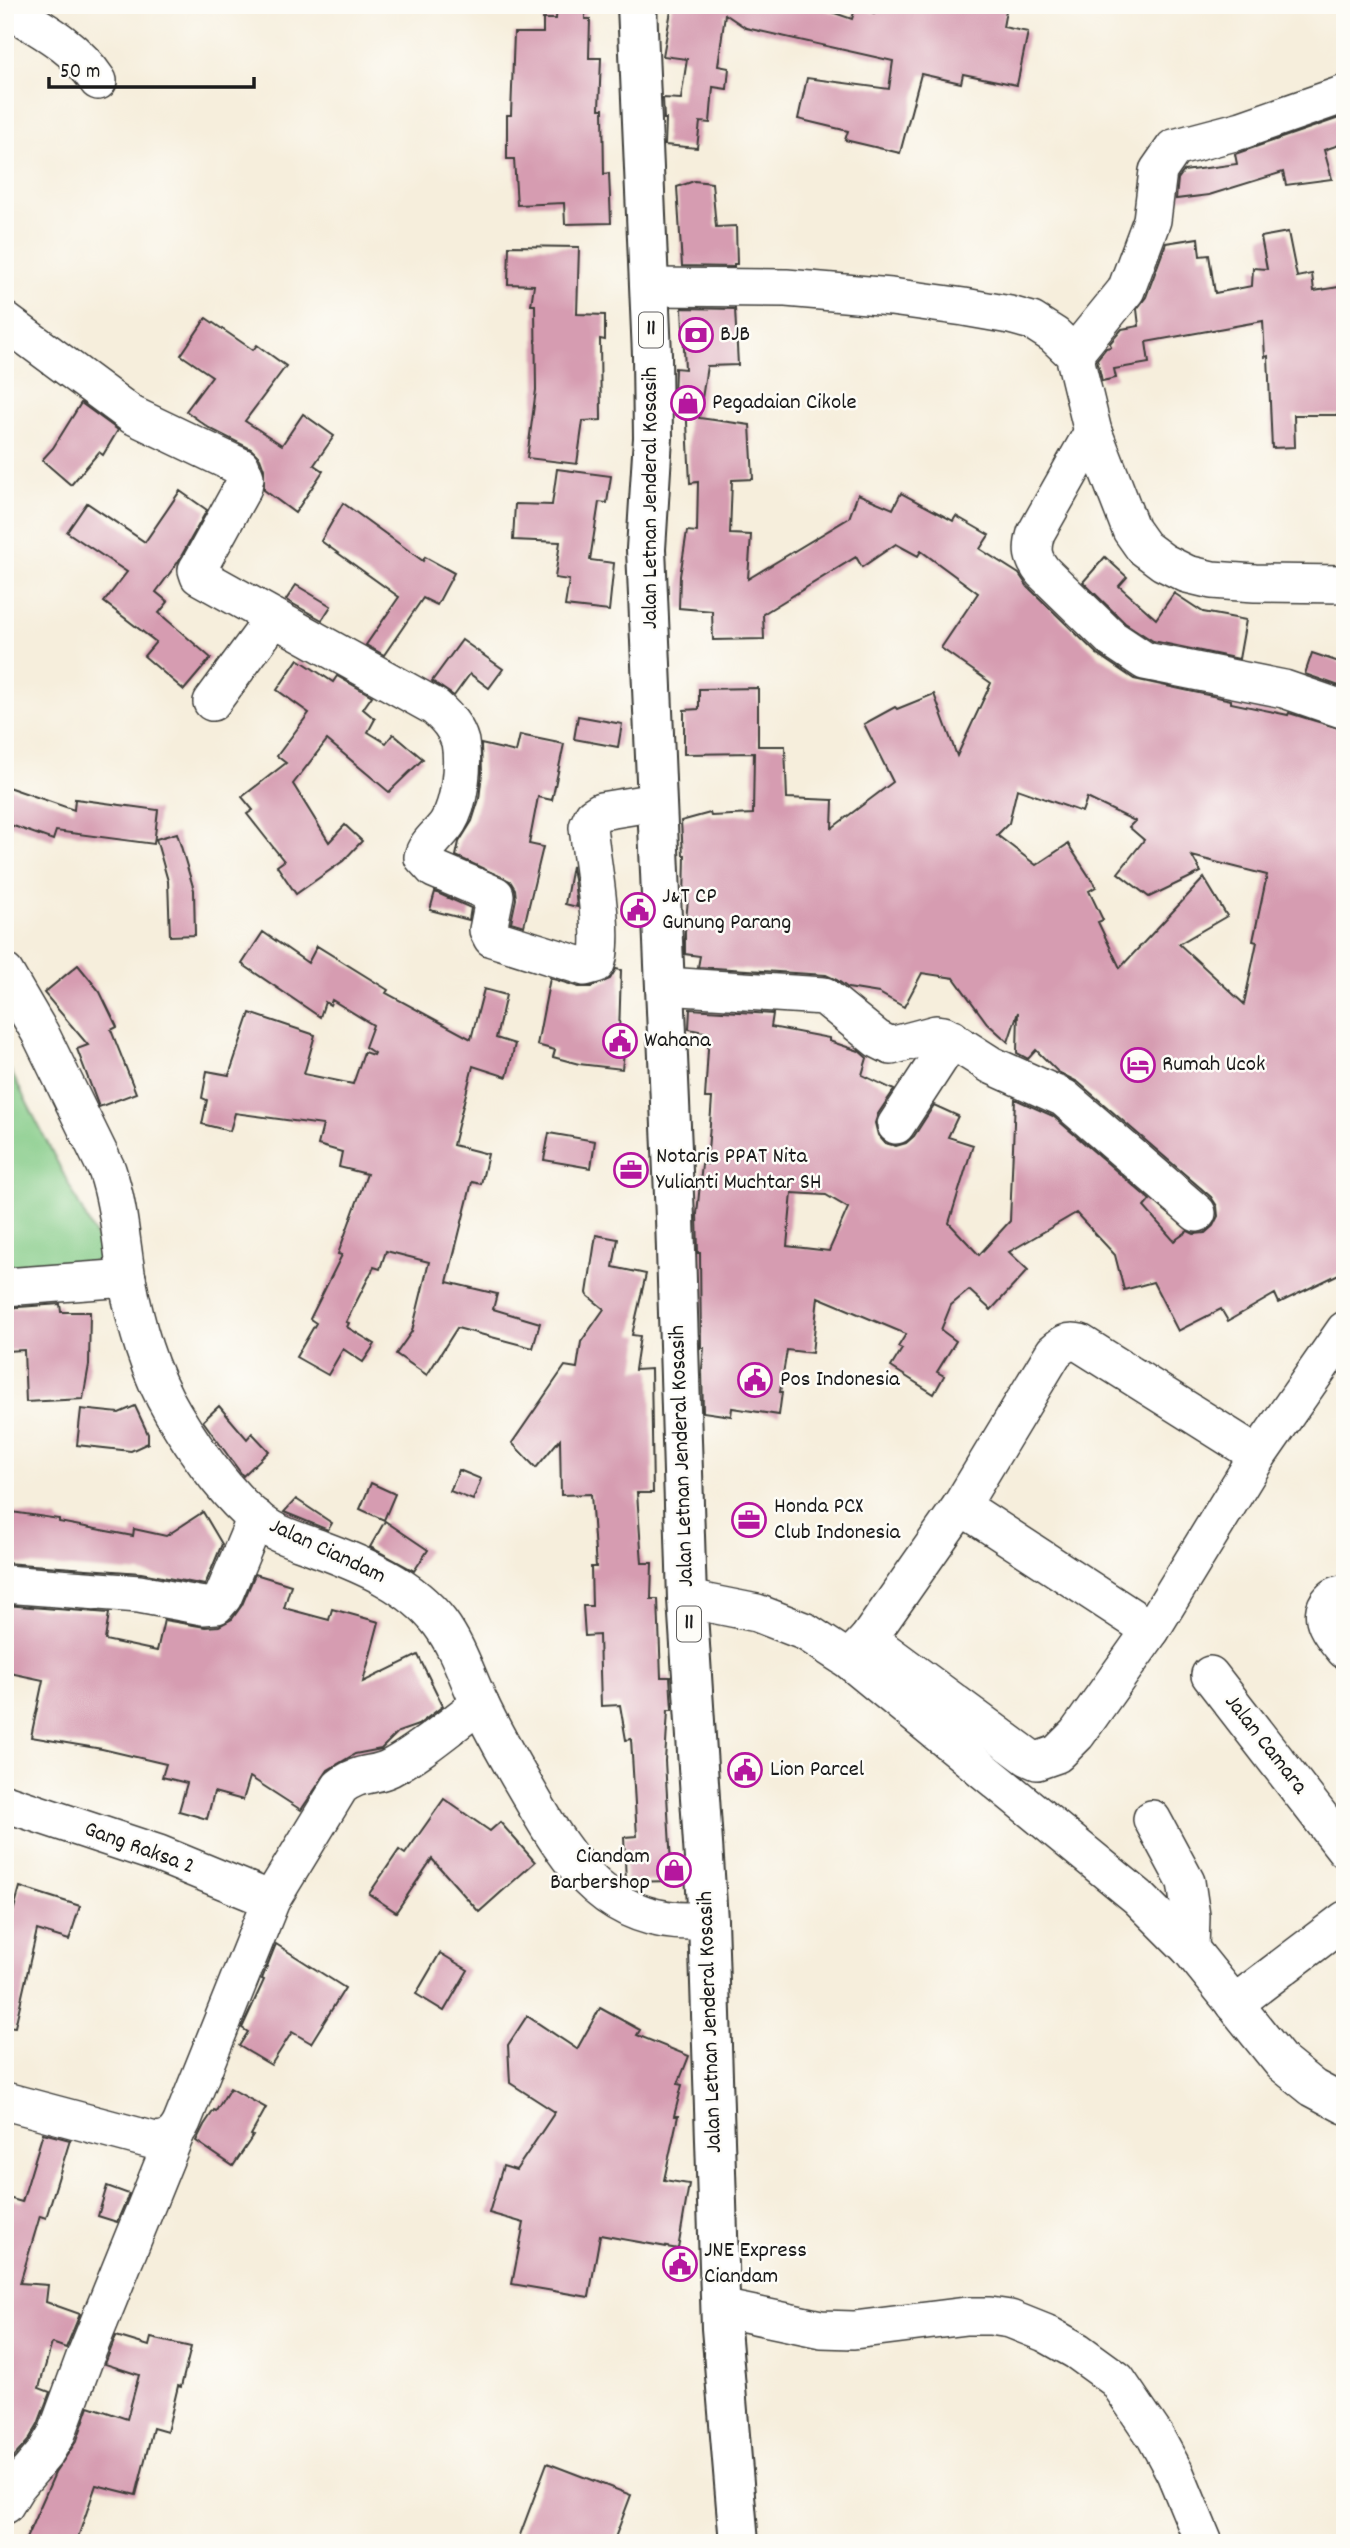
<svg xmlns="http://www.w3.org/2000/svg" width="1350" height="2548" font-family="Dekko,sans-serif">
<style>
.green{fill:#84cb87;stroke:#507452;stroke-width:2}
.building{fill:#d69cb1;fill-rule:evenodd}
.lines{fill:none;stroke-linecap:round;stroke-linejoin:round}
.minor-casing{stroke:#3d3c39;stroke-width:40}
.highway-casing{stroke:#3d3c39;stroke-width:42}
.minor{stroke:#fff;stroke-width:37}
.highway{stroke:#fff;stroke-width:38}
.labels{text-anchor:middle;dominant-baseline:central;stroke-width:5;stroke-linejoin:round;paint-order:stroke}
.shield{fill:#fdfcf7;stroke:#605f5e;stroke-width:2}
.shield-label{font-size:21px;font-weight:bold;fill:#1c1c1c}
.poi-label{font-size:23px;fill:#1c1c1c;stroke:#fdfcf7;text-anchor:start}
.street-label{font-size:23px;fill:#1c1c1c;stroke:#fdfcf7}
</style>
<rect width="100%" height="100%" fill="#fdfcf7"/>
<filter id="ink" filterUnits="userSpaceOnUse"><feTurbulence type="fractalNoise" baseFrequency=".0143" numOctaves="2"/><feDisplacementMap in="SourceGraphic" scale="14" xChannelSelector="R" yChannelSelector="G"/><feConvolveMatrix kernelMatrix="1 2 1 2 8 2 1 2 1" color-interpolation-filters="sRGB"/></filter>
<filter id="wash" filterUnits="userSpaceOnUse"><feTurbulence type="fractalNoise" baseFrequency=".00686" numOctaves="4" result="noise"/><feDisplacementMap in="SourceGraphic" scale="28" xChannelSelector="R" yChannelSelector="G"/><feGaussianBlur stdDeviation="1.57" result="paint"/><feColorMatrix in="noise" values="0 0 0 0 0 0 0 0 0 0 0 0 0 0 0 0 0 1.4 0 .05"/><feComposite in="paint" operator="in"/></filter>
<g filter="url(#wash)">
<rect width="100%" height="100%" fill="#f6eedc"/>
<!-- green -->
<polygon class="green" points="5,1060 108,1261 5,1273"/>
<g id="blocks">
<!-- building -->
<g class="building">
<polygon points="557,5 585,5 585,19 590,19 589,58 601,58 599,109 603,109 604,174 609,173 611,223 565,224 564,203 517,205 514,159 507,159 507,115 511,115 514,33 543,33 543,19 556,19"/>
<polygon points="672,5 811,5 852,19 856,6 874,13 877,5 1007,5 1003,27 1028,32 1017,85 963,74 961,83 921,74 900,153 845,140 848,131 798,119 807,78 889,89 893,61 746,28 725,14 718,66 729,68 727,89 713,87 710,123 700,122 697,148 665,145 666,119 664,119 663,98 681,99 687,59 663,56"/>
<polygon points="1345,116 1345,143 1324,150 1332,179 1286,185 1283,172 1209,195 1176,199 1178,179 1184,171 1237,164 1235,154"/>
<polygon points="694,181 712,183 716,227 736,226 737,264 734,264 734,267 682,266 677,187"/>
<polygon points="1288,232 1297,277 1312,274 1314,291 1345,286 1345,415 1294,415 1295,447 1272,448 1268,356 1265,357 1263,321 1146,342 1149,363 1114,369 1116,378 1102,381 1097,359 1106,348 1111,347 1110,343 1122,329 1139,326 1137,309 1146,297 1166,243 1198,238 1200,256 1209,255 1215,293 1252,286 1253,268 1267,269 1261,237"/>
<polygon points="509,246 579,247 577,314 605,315 605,340 600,339 601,420 583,421 577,464 527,458 536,390 535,305 531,305 534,285 508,284"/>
<path d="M682,308l53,1 3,56 -31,1 -8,52 51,7 3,54 -21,1 -2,54 21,1 -3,44 101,-61 9,-24 35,15 8,-16 52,28 3,-5 33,19 -9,14 39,25 9,13 69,67 37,25 97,21v3l57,12 1,-2 56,17v541l-66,32 -4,-9 -47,27 -7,-12 -43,22 -25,-49 -29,8 -9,-35 -39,-42 -67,39 19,18 -37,40 -22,-20 -18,15 -10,25 15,11 -19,31 7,4 -10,18 -43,-27 11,-18 -4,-2 8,-13 -88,-37 -6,56 -25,-3 -7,42h2l-3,23 -47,-7 -1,8 -28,-4 -1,-43 2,-21h-3l-1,-95h-2l-1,-39 5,-50h5l5,-66h-7l4,-65 -20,-4 1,-20 83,5 -2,13 58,11v3l30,10 8,7 -5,17 32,15 -16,24 -3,9 3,12 7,8 11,3 10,-3 8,-7 20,-31 24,11 -10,21 25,8 -24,78 30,32 31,-34 5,-122 38,17 97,84 -6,7 30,34 14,-10 6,3 11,-1 8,-7 5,-10 -1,-10 -6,-9 -133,-115 -20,-10 -22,-22 -8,9 -11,-6 1,-41 -10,30 -21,-19 -33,-45 -32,-5 -18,34 -25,-14 -31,-5 -11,-8 -11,-5 -128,-8 2,-11 -15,-2v-22l3,-33h-4l1,-44h-2l-2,-34 29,-8 1,3 42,-2 1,-61 -70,1v-44l15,-1v-20l59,-1v58h27l2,52 46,2 -1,28 61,-46 -29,-58 31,-17 2,2 37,-15 23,62 34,-73 -50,-35 37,-55 -57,-42 -3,5 -22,-12 -34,23 -6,-10 -93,57 1,25 -51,1 -1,-29 -33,-3 1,-32 7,-45 10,1 1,-50 -8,1 -4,-81 -12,-2 1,-32 10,1zM1017,789l65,23 5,-14 48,23 -6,6 15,13 -26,33 31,24 52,-25 -9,-16 75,19 -14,66 4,1 -13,62 -65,-60 48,-28 -23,-38 -84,90 -22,-46 5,-2 -14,-29 7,-4 -28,-43 -32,21 -39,-30 12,-12zM792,1193l34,2 22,13 -19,43 -42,-5z"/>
<polygon points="206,318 253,350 257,345 286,366 245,421 282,445 303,414 334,436 314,465 323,471 295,513 264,490 264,469 260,458 251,449 209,428 186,411 212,376 181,355"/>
<polygon points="81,403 118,430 103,455 99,452 71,485 42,460 53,448"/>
<polygon points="557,469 611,476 607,503 599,502 590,560 614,563 609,611 565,606 569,580 555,578 560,542 513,540 515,504 552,505"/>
<polygon points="180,491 207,510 178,562 156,592 168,602 159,613 211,658 184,690 144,656 156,642 104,602 127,572 67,532 87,503 145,542"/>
<polygon points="343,503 423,561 425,557 454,573 437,605 423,598 384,655 366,645 399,597 321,541"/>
<polygon points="1105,557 1127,577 1119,586 1156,619 1174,593 1203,612 1246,620 1239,659 1153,641 1125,623 1083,582"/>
<polygon points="296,585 331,606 322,620 286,600"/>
<polygon points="462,640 503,669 489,688 470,674 454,696 432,681"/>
<polygon points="1312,653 1345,664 1345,688 1305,674"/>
<polygon points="298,659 333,682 337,676 372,696 363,709 375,719 368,732 386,743 393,734 423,759 389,792 327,740 293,784 329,842 345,825 362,841 343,861 296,894 277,866 284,861 247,814 253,810 242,797 286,763 277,756 309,713 277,690"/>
<polygon points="578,716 622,724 618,747 574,739"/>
<polygon points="520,735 564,744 552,800 538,797 529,844 543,847 524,926 511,922 516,899 515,889 510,881 456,856 459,842 472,821 479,799 482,773 481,744 516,752"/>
<polygon points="5,786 74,810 75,799 158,810 154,844 56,831 53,840 5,823"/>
<polygon points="177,833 194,890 195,935 170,936 168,881 156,839"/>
<polygon points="572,866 574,880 577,907 565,904"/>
<polygon points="435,892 471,908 469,920 430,910"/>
<polygon points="263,932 308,963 317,946 388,990 386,993 471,1039 484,989 506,995 496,1038 515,1044 507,1077 473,1066 453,1145 488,1154 481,1184 472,1182 447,1282 497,1294 493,1309 540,1323 533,1348 457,1328 427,1375 396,1354 412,1331 429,1262 386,1251 380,1269 374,1267 346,1322 349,1323 347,1327 375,1344 363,1362 343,1349 328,1375 296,1357 316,1323 310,1319 342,1255 338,1254 367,1174 339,1167 342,1152 318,1145 323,1125 235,1113 230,1131 202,1124 207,1100 202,1098 207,1071 229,1075 250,1013 315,1035 304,1074 353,1084 364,1052 373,1055 374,1053 365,1047 373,1025 332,1000 330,1005 325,1002 320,1017 242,964"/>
<polygon points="78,965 100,992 117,1027 111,1030 136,1093 99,1107 77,1049 88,1045 44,993"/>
<polygon points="616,969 621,970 619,1035 626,1036 622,1069 579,1064 553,1057 555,1050 537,1045 550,978 579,987 591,987 610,979"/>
<polygon points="549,1133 595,1141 591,1168 544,1160"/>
<polygon points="596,1235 618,1239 613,1267 646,1274 632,1335 640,1336 635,1370 651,1369 653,1493 637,1493 642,1563 652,1563 651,1599 658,1599 661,1677 670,1677 672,1710 668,1710 665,1761 672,1881 626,1882 624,1837 637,1836 631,1739 626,1740 620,1705 601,1706 599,1635 585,1636 583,1606 592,1606 591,1567 596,1567 591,1494 561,1495 560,1439 536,1468 512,1443 565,1366 577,1368 581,1342 604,1309 588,1296 587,1293"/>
<polygon points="60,1304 61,1312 90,1312 89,1365 83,1399 26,1402 24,1350 5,1351 5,1308"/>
<polygon points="135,1406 148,1434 148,1443 131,1451 77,1445 81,1409 119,1413"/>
<polygon points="219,1406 247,1439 252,1433 269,1451 243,1476 203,1421"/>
<polygon points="459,1470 481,1479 473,1500 450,1491"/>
<polygon points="371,1483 395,1494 384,1520 360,1509"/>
<polygon points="296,1499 332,1523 328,1530 284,1512"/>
<polygon points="5,1511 59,1519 59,1522 133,1536 134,1529 166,1536 203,1512 222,1544 205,1585 141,1573 5,1563"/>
<polygon points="385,1521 428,1550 414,1571 370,1547"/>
<polygon points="255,1574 291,1585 284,1608 329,1620 332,1609 379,1622 363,1682 418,1655 443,1706 418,1725 398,1732 381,1749 355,1754 328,1770 301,1810 250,1777 243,1800 214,1792 207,1819 179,1811 187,1783 162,1777 166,1764 102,1749 31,1737 43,1680 5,1672 5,1605 109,1613 105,1640 157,1651 164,1620 205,1627 219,1626 232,1619 242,1605"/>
<polygon points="444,1799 490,1831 500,1822 535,1862 479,1912 432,1859 396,1912 369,1894 399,1850 405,1854"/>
<polygon points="20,1887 80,1906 69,1940 37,1930 15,2027 5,2026 5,1941"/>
<polygon points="276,1944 345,1988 311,2043 292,2032 271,2065 239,2046 248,2032 242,2028 264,1980 262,1979"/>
<polygon points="440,1953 468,1970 444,2011 416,1994"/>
<polygon points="600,2008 640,2030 637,2035 689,2056 678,2084 682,2085 674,2116 678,2116 664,2180 689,2184 678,2249 600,2235 589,2297 512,2284 524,2223 489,2213 503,2166 516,2170 555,2112 510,2083 508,2045 527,2016 577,2049"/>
<polygon points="230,2088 266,2108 251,2135 253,2136 233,2166 196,2141 204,2125 214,2110 216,2111"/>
<polygon points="43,2133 70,2140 46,2218 40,2216 20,2283 48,2285 46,2302 80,2314 66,2348 52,2343 39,2388 50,2392 38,2424 28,2441 5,2467 5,2445 14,2417 5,2415 5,2197 22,2202"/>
<polygon points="107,2186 129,2194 117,2222 98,2216"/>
<polygon points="116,2336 149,2346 151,2338 191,2347 181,2387 178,2386 167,2432 153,2428 136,2495 96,2485 76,2543 24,2543 55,2473 77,2440 89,2406 127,2419 139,2375 105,2364"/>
<polygon points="547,2463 631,2495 613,2543 517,2543"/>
</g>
</g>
</g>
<g filter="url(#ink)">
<use href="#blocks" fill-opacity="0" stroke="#3d3c39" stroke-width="2"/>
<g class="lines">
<!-- minor casing -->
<g class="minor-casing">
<g id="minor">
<path d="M6,8c36,21 68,37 92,73"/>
<polyline points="650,287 786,288 891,297 964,307 1010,315 1032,321 1054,335 1074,354 1093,432 1131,530 1143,547 1163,562 1187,574 1212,580 1255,583 1345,584"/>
<path d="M5,321l127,94 109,52 4,10 -2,10 -43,78 -3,5 2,6 236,131c11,10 21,20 25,35 4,22 0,61 -12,80 -7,12 -22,21 -25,35l11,12 61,26 -7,35 4,8 93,29 11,-3c11,-23 -5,-108 -8,-137l5,-11 8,-5 55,-9"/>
<polyline points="1074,354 1126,290 1152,220 1158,171 1174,148 1242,130 1345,94"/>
<path d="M1093,432l-57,101c-5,17 -4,25 7,39l69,67 33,22 139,28 61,21"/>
<polyline points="212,702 274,618"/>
<path d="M5,973l35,60 67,137c12,35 14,72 20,109 9,47 21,92 46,134 22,37 64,99 103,119 14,7 30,11 44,17 43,16 91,36 120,74 18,24 27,54 40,81 14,30 31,59 48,88 42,74 83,138 180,128"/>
<polyline points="665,986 824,996 877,1039 891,1046 936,1034 944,1035 991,1065 1064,1098 1197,1213"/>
<polyline points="896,1125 952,1039"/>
<polyline points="5,1287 127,1278"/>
<polyline points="961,1506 1151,1630"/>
<polyline points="5,1584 139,1594 203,1606 216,1605 223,1597 256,1518"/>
<path d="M1345,1594c-7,0 -11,2 -15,7 -15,16 4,36 15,49"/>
<polyline points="687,1599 757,1613 806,1632 849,1660 1138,1897 1190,1949 1282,2063 1313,2088 1345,2105"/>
<polyline points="868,1639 1028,1757 1037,1761 1057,1754 1077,1734 1151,1630 1258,1455 1345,1330"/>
<path d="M852,1656l16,-17 93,-133 93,-154c9,-8 14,-12 26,-9l178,112"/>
<polyline points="1210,1675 1345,1849"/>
<polyline points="5,1803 159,1854 271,1900"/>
<polyline points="1152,1819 1186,1882 1191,1916 1190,1949"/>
<polyline points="1234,2004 1345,1920"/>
<path d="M5,2101l150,40c14,-1 21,-6 27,-19l89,-222 69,-113c20,-16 32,-10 50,-19 32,-17 61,-43 90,-64"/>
<polyline points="721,2308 821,2329 854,2330 966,2316 990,2316 1010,2319 1045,2333 1077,2351 1117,2380 1155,2436 1175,2473 1204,2543"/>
<polyline points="5,2505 16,2487 45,2453 57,2433 85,2357 175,2135"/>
</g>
</g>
<!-- highway casing -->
<g class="highway-casing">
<polyline id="highway" points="637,5 652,355 653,438 646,549 675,1218 687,1599 708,1920 721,2328 739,2543"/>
</g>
<!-- minor -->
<use href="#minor" class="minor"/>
<!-- highway -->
<use href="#highway" class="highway"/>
</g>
</g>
<!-- icons -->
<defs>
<g id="bank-ring" transform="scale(1.75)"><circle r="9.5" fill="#fdfcf7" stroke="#b5179e" stroke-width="1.5"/><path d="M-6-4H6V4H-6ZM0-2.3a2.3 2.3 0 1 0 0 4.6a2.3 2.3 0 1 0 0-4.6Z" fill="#b5179e"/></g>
<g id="shop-ring" transform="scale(1.75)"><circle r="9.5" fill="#fdfcf7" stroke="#b5179e" stroke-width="1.5"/><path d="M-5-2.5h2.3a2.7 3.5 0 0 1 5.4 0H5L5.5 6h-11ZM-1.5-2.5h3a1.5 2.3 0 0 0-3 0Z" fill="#b5179e"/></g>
<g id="civic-ring" transform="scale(1.75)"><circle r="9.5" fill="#fdfcf7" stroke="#b5179e" stroke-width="1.5"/><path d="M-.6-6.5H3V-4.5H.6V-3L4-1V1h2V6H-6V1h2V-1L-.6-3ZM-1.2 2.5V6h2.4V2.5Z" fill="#b5179e"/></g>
<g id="hotel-ring" transform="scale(1.75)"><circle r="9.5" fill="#fdfcf7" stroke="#b5179e" stroke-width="1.5"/><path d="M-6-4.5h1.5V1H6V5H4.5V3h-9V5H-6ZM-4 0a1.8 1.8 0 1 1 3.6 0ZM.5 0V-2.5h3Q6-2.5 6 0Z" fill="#b5179e"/></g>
<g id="office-ring" transform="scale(1.75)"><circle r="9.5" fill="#fdfcf7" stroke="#b5179e" stroke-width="1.5"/><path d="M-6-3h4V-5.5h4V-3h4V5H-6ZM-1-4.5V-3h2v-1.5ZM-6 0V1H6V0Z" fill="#b5179e"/></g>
</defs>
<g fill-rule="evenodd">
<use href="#bank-ring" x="696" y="335"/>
<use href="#shop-ring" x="688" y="403"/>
<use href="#civic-ring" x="638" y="910"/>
<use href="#civic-ring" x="620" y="1041"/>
<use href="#hotel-ring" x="1138" y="1065"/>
<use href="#office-ring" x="631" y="1170"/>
<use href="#civic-ring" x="755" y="1380"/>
<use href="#office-ring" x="749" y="1520"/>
<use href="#civic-ring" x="745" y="1770"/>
<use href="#shop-ring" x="674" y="1870"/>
<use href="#civic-ring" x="680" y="2264"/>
</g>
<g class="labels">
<!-- shield labels -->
<g class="shield">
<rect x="639" y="312.5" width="24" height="35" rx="5"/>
<rect x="677" y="1606.5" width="24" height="35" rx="5"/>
</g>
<g class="shield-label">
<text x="651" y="330">11</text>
<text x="689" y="1624">11</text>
</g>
<!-- poi labels -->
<g class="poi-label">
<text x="720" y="335">BJB</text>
<text x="712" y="403">Pegadaian Cikole</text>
<text x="662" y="897">J&amp;T CP<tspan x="662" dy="26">Gunung Parang</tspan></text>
<text x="644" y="1041">Wahana</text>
<text x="1162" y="1065">Rumah Ucok</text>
<text x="656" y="1157">Notaris PPAT Nita<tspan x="656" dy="26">Yulianti Muchtar SH</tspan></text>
<text x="780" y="1380">Pos Indonesia</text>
<text x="774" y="1507">Honda PCX<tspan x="774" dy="26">Club Indonesia</tspan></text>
<text x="770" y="1770">Lion Parcel</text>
<text x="650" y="1857" text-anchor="end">Ciandam<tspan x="650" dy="26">Barbershop</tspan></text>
<text x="704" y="2251">JNE Express<tspan x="704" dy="26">Ciandam</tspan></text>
</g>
<!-- street labels -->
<g class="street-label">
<text transform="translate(651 498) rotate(-90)">Jalan Letnan Jenderal Kosasih</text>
<text transform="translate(683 1456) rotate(-92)">Jalan Letnan Jenderal Kosasih</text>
<text transform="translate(327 1552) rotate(25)">Jalan Ciandam</text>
<text transform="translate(1265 1745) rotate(52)">Jalan Camara</text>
<text transform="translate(139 1849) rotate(20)">Gang Raksa 2</text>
<text transform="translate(711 2022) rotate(-92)">Jalan Letnan Jenderal Kosasih</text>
</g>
</g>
<!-- margin -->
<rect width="1350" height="2548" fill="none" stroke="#fdfcf7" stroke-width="28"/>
<!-- scale -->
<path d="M49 77v10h205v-10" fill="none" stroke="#1c1c1c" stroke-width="3.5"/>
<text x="60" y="77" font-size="21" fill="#1c1c1c" stroke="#fdfcf7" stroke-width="5" paint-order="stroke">50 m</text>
</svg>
